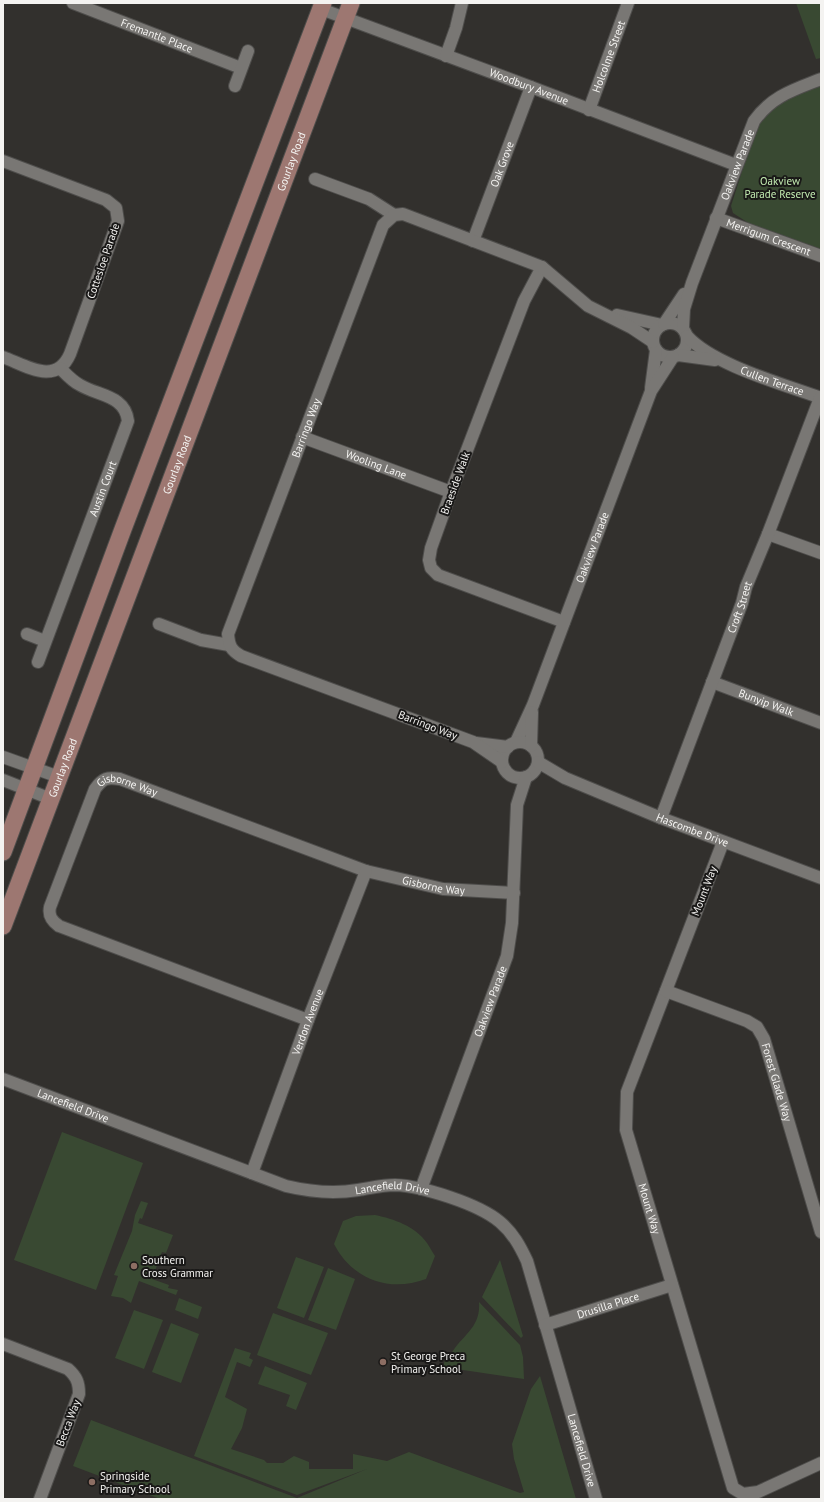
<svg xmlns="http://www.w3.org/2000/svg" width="824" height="1502" font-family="'PT Sans',sans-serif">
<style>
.green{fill:#394932}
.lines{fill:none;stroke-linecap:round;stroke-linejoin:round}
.minor-casing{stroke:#4e4d4b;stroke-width:14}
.secondary-casing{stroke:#4e4d4b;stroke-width:19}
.minor{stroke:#797774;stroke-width:12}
.secondary{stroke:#9d7771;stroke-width:17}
.education-dot{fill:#8d6e63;stroke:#191817;stroke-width:1.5}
.labels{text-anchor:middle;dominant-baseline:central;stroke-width:4;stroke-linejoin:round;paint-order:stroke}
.street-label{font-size:11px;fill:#f4f3f1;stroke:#191817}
.park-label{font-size:11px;fill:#c4edb2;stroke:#191817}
.poi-label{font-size:11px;fill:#f4f3f1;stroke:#191817;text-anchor:start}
</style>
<rect width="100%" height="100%" fill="#32302d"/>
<!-- green -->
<g class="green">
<polygon points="796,3 821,3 821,58 816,59"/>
<polygon points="821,85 821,249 750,224 733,213 731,206 756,127 766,114 786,97"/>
<polygon points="62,1132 143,1163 96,1290 14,1260"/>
<polygon points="141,1201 148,1203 142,1219 140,1218 138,1223 173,1235 166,1253 162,1252 152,1279 169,1285 168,1288 178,1290 176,1295 139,1281 131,1303 123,1298 111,1296 118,1276 114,1275 132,1231 135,1215"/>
<path d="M375,1215c19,4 40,11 52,28 3,4 5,9 8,13l-9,23c-37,14 -74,0 -92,-35l9,-23 13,-5z"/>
<polygon points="296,1257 324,1267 304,1318 277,1308"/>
<polygon points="500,1260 523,1336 521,1338 482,1297"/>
<polygon points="328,1268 355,1279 336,1330 308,1320"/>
<polygon points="179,1298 202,1307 198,1319 175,1310"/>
<path d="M479,1302l41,43 3,12 1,22 -81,-12 4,-14 4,1c11,-19 30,-26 28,-52z"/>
<polygon points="134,1310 163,1320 144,1369 115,1358"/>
<polygon points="273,1313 328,1333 311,1375 257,1355"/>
<polygon points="171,1323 199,1334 181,1383 152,1372"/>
<polygon points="235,1348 251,1353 249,1358 253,1360 250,1367 237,1362 225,1397 247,1409 242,1428 231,1449 264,1460 267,1463 283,1463 294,1456 309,1462 309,1469 353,1469 353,1454 387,1461 409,1452 520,1493 524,1492 514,1459 512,1444 531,1389 540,1376 576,1499 160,1499 73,1466 91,1420 297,1498 367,1469 297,1495 194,1456"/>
<polygon points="265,1366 307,1383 296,1410 286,1406 290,1395 258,1384"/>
</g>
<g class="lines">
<!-- minor casing -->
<g class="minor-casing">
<g id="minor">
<path id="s1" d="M73,3l168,65"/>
<path id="s2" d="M321,9l210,78 205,78"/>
<polyline points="446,56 456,28 462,3"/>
<polyline points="235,86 248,51"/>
<path id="s3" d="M589,110l39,-107"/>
<path d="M3,161l103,39 10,8 2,13 -48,133c-14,32 -43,12 -67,3"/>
<polyline points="315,179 369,199 394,215"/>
<path id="s4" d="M716,218l105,38"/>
<path id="s5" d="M473,241l58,-154"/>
<polyline points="542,267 524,301 451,492 431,548 429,560 431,568 438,575 564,622"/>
<polyline points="617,315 662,325"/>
<circle cx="670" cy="340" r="17"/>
<polyline points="664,324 684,294"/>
<path id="s6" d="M683,328l1,-19 8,-26 62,-162c18,-25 39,-31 67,-42"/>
<path id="s7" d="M687,336c26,29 96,48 134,62"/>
<polyline points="678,355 715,360"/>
<polyline points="651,388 656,350"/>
<path id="s8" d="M302,437l149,55"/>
<polyline points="768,534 821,553"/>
<polyline points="159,624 201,640 229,645"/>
<polyline points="27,634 45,641"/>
<path id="s9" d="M38,662l90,-241c-3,-26 -30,-25 -48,-36 -8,-4 -14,-11 -20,-17"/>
<path id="s10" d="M712,682l109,41"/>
<path id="s11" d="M516,742l17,-37 118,-314 22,-34"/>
<circle cx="520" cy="760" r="18"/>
<polyline points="476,743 508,747"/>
<polyline points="531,746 532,712"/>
<polyline points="3,757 59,777"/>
<path id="s12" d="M502,762l-29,-20 -232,-86c-10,-6 -12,-10 -13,-22l155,-409 11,-10 9,-1 139,53 46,39 44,22 21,14"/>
<path id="s13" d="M538,762l27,16 96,40 160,60"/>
<polyline points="3,780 51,799"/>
<path id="s14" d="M661,818l81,-215 4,-16 22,-53 52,-136"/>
<path id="s15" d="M723,842l-96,250 -1,38 107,358 10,6 15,-2 63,-29"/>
<path id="s16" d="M666,991l81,30 10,6 7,12 57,193"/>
<path id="s17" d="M308,1020l-249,-94c-7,-5 -11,-10 -9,-19l45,-118c8,-11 12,-12 25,-10l246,92 77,18 71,4"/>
<path id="s18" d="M3,1079l283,107c25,6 48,8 72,4 13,-2 24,-5 37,-5 27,1 84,19 105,37 13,11 20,24 27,39l69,238"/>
<path id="s19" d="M252,1173l56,-153 58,-149"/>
<path id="s20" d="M421,1189l86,-233 5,-33 5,-118 9,-28"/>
<path id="s21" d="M545,1325l127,-40"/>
<path d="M3,1344l65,25c9,8 11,14 11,25l-39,105"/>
</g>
</g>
<!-- secondary casing -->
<g class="secondary-casing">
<g id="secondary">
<polyline points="3,852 123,529 323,3"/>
<path id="s22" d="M3,926l348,-923"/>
</g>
</g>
<!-- minor -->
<use href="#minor" class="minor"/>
<!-- secondary -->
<use href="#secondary" class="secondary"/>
</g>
<!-- markers -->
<g class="education-dot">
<circle cx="134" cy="1266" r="4"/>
<circle cx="383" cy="1362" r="4"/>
<circle cx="92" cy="1482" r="4"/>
</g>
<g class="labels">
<!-- street labels -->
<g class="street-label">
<text stroke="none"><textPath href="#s1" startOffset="90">Fremantle Place</textPath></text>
<text stroke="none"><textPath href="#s3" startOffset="57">Holcolme Street</textPath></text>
<text stroke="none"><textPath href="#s2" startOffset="222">Woodbury Avenue</textPath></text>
<text stroke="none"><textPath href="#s22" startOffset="817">Gourlay Road</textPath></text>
<text stroke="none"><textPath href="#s5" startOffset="82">Oak Grove</textPath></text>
<text stroke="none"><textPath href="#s6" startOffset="173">Oakview Parade</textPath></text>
<text stroke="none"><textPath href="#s4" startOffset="56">Merrigum Crescent</textPath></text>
<text transform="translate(103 261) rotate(-71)">Cottesloe Parade</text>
<text stroke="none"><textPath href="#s7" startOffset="97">Cullen Terrace</textPath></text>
<text stroke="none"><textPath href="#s12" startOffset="530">Barringo Way</textPath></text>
<text stroke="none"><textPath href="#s22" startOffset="493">Gourlay Road</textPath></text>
<text stroke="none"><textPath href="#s8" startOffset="79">Wooling Lane</textPath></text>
<text transform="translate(455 483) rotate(-70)">Braeside Walk</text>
<text stroke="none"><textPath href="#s9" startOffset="185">Austin Court</textPath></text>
<text stroke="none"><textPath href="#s11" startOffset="209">Oakview Parade</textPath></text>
<text stroke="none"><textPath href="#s14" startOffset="225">Croft Street</textPath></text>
<text stroke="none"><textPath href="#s10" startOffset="58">Bunyip Walk</textPath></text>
<text transform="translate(428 725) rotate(21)">Barringo Way</text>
<text stroke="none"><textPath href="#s22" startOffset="169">Gourlay Road</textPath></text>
<text stroke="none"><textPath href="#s17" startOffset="452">Gisborne Way</textPath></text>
<text stroke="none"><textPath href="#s13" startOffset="169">Hascombe Drive</textPath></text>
<text stroke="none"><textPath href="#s17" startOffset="776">Gisborne Way</textPath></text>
<text transform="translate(704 891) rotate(-69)">Mount Way</text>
<text stroke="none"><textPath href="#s20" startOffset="200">Oakview Parade</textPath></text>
<text stroke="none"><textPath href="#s19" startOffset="161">Verdon Avenue</textPath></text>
<text stroke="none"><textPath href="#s16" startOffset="157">Forest Glade Way</textPath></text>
<text stroke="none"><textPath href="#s18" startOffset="75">Lancefield Drive</textPath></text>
<text stroke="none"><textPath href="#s18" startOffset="410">Lancefield Drive</textPath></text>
<text stroke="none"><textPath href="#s15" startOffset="388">Mount Way</textPath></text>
<text stroke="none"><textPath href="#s21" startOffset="66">Drusilla Place</textPath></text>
<text transform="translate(68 1423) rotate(-69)">Becca Way</text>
<text stroke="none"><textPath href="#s18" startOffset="770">Lancefield Drive</textPath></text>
</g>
<!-- park labels -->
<g class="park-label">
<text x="780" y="181">Oakview<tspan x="780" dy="13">Parade Reserve</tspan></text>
</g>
<!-- poi labels -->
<g class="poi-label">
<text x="142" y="1260">Southern<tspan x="142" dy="13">Cross Grammar</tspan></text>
<text x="391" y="1356">St George Preca<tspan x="391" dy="13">Primary School</tspan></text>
<text x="100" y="1476">Springside<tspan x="100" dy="13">Primary School</tspan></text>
</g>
</g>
<!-- border -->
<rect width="824" height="1502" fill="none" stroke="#f4f3f1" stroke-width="8"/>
</svg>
